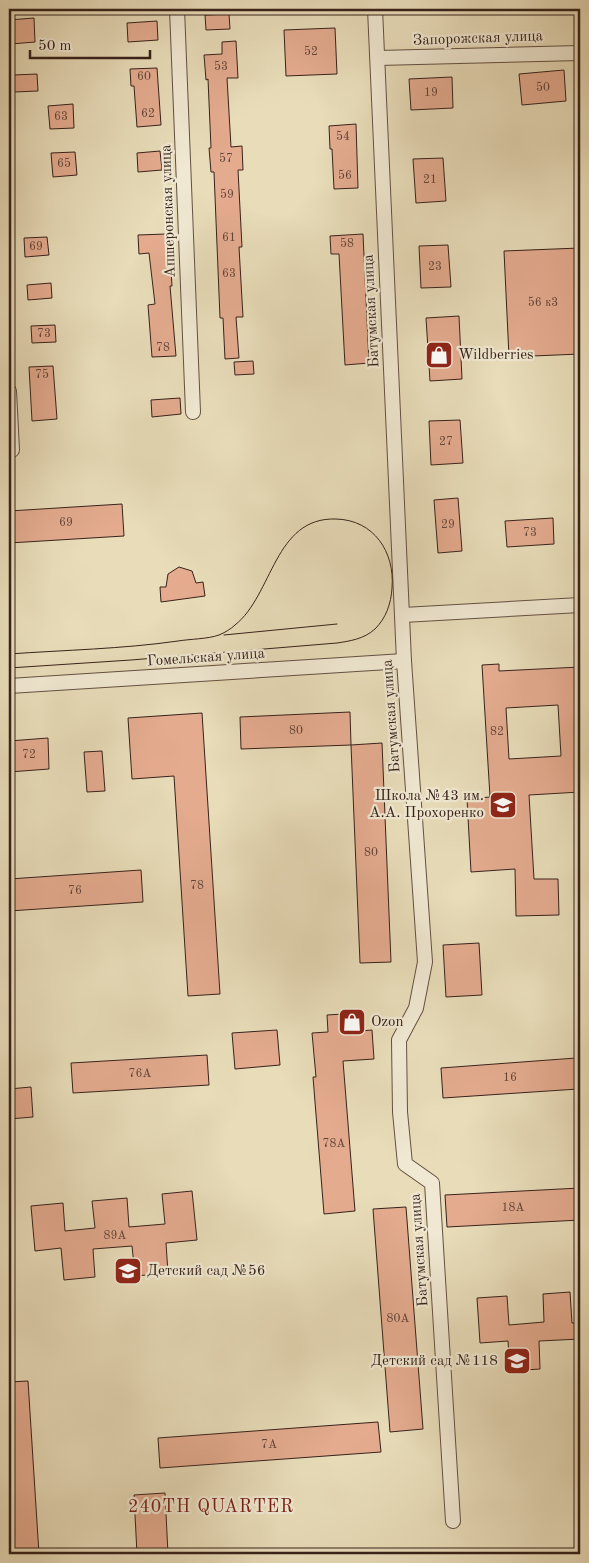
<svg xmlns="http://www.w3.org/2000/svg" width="589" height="1563" font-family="'Old Standard TT',serif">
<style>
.building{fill:#e4ab8f;stroke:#37221b;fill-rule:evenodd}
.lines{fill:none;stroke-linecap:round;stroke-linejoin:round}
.street-casing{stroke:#635042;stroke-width:16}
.street{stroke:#f0e8d2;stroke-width:14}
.tram{stroke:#37221b;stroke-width:1}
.labels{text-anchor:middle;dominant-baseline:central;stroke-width:4.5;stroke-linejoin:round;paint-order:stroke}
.number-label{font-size:12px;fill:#624438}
.street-label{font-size:15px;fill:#37221b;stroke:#f0e8d2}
.poi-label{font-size:15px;fill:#37221b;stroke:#f0e8d2;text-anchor:start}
.quarter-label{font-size:18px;letter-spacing:1px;fill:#7a1f14;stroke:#f0e8d2}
</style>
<rect width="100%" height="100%" fill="#e8dcb9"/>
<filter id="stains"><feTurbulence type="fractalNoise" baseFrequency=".004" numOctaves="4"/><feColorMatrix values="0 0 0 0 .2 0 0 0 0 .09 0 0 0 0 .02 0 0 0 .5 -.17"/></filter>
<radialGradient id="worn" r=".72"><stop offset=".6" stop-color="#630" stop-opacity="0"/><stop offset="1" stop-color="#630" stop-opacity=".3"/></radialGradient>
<!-- building -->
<g class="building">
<polygon points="229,14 230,29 206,30 205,15"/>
<polygon points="34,18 35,42 11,44 9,20"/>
<polygon points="157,21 158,40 128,42 127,23"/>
<polygon points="335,28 337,74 286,76 284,30"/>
<polygon points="236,41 238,78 227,78 231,147 242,146 243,170 238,170 242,247 239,247 243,317 236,317 239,358 225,359 223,318 220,318 214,172 211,172 209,148 211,148 208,79 206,80 204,55 222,54 222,42"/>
<polygon points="157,68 161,125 137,127 134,86 131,86 130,69"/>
<polygon points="564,70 566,101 522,105 519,74"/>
<polygon points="37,74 38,91 14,92 13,75"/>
<polygon points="452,77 453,108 411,110 409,79"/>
<polygon points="73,104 74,128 50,129 48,106"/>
<polygon points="356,124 358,188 334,189 332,149 330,149 329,126"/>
<polygon points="160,151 162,170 138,172 137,153"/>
<polygon points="75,152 77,175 53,177 51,153"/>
<polygon points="443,158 446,201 416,203 413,159"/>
<polygon points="166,234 168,270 171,270 172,286 170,286 176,356 152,357 148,305 155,304 149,253 139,254 138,235"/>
<polygon points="363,234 369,363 345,365 339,254 331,254 330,236"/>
<polygon points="47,237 49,255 25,257 24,238"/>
<polygon points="448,245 451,287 421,288 419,246"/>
<polygon points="580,248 580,354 509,357 504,251"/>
<polygon points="51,283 52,298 28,300 27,285"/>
<polygon points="459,316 462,379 430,381 426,318"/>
<polygon points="55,325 56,342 32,343 31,326"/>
<polygon points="253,361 254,374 235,375 234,362"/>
<polygon points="53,366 57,419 32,421 29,367"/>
<polygon points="180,398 181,414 152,417 151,400"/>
<polygon points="460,420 463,463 431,465 429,421"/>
<polygon points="458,498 462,551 438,553 434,500"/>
<polygon points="122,504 124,536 9,543 9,511"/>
<polygon points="553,518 554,544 507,547 505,521"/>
<polygon points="179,567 192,571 196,583 203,582 205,596 161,602 160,587 166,587 168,574"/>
<path d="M499,664v7l81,-4v125l-51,3 5,84h24l1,36 -43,1 -1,-47 -44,3 -4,-73 23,-2 -8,-132zM558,705l3,51 -52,3 -3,-51z"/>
<polygon points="350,712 351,745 241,749 240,717"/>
<polygon points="202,713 220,994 188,996 174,776 132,779 128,718"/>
<polygon points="48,738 49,769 9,772 9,741"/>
<polygon points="382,743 391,962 360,963 351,745"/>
<polygon points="102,751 105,791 87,792 84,752"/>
<polygon points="141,870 143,902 9,911 9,879"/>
<polygon points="479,943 482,995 446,997 443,945"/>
<polygon points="359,1013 360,1031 372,1030 374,1059 343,1061 355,1211 324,1214 313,1077 316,1077 312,1033 328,1032 327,1015"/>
<polygon points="277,1030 280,1065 235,1069 232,1033"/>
<polygon points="207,1055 209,1085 73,1093 71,1063"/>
<polygon points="576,1058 578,1089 443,1098 441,1068"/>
<polygon points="31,1087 33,1117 9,1119 9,1089"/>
<polygon points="580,1188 580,1220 447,1227 445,1195"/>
<polygon points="192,1191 197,1240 166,1243 168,1273 135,1276 132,1246 93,1249 95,1277 64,1280 61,1248 35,1251 31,1206 63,1203 65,1231 95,1228 92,1201 127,1198 129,1227 165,1224 162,1194"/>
<polygon points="406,1207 423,1429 390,1432 373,1209"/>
<polygon points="570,1292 572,1323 580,1323 580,1339 539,1341 540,1369 510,1371 508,1341 480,1343 477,1298 507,1296 509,1325 544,1322 543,1294"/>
<polygon points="28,1381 39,1554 9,1554 9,1382"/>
<polygon points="378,1422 381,1452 160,1468 158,1438"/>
<polygon points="165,1493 168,1554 137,1554 134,1495"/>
</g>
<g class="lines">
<!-- street casing -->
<g class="street-casing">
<g id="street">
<polyline points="177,9 193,412"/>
<polyline points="375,9 404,661 425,962 416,1008 399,1040 400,1112 405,1164 432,1183 453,1521"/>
<polyline points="378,58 580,53"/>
<polyline points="9,391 12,450"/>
<polyline points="403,615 580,605"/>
<polyline points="9,686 404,661"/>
</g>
</g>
<!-- street -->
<use href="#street" class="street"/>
<!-- tram -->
<g class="tram">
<polyline points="224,635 337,624"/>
<path d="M9,654c56,-4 113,-5 169,-13 12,-2 30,-2 41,-6 5,-2 12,-6 16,-10 38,-30 39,-108 101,-106 38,1 59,33 56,69 -1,16 -6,30 -17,41 -11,10 -25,12 -38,14l-206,17 -122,8"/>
</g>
</g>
<!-- icons -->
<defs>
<g id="shop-square" transform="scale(1.4375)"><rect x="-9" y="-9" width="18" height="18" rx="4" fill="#8f2418" stroke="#f0e8d2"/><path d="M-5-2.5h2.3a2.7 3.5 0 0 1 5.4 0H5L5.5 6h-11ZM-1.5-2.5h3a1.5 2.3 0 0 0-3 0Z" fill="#fff"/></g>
<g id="school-square" transform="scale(1.4375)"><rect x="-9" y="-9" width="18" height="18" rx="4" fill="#8f2418" stroke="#f0e8d2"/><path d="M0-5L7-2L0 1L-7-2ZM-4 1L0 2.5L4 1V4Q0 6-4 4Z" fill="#fff"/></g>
</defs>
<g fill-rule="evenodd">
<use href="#shop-square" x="439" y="355"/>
<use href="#school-square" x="503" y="805"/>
<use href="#shop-square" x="352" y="1022"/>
<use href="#school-square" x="128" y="1271"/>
<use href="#school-square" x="517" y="1361"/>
</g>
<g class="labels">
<!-- number labels -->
<g class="number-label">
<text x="311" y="52">52</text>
<text x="221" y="67">53</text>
<text x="144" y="77">60</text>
<text x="543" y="88">50</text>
<text x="431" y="93">19</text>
<text x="148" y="114">62</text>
<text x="61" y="117">63</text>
<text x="343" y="137">54</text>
<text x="226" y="159">57</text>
<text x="64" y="164">65</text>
<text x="345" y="176">56</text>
<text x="430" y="180">21</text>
<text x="227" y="195">59</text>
<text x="229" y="238">61</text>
<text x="347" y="244">58</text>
<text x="36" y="247">69</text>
<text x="435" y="267">23</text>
<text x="229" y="274">63</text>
<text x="543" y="303">56 к3</text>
<text x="44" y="334">73</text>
<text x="163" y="348">78</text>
<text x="42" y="375">75</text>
<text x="446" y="442">27</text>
<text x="66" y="523">69</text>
<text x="448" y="525">29</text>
<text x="530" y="533">73</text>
<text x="296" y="731">80</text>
<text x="497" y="732">82</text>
<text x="29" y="755">72</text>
<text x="371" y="853">80</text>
<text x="197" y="886">78</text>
<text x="75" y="891">76</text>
<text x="140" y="1074">76А</text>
<text x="510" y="1078">16</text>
<text x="334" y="1144">78А</text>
<text x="513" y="1208">18А</text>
<text x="115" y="1236">89А</text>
<text x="398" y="1319">80А</text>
<text x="269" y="1445">7А</text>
</g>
<!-- street labels -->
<g class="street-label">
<text transform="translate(478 39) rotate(-2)">Запорожская улица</text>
<text transform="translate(169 211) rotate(-92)">Апшеронская улица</text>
<text transform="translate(372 311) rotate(-93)">Батумская улица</text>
<text transform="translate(206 658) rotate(-4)">Гомельская улица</text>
<text transform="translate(392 716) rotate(-94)">Батумская улица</text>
<text transform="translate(420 1250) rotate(-94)">Батумская улица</text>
</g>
<!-- poi labels -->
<g class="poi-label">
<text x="458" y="355">Wildberries</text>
<text x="484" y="796" text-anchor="end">Школа №43 им.<tspan x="484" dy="17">А.А. Прохоренко</tspan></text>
<text x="371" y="1022">Ozon</text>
<text x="147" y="1271">Детский сад №56</text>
<text x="498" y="1361" text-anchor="end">Детский сад №118</text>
</g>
<!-- quarter labels -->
<g class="quarter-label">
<text x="211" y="1507">240TH QUARTER</text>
</g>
</g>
<!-- margin -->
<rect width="589" height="1563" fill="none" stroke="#e8dcb9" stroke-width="30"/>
<rect x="10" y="10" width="569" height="1543" fill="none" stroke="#37221b" stroke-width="2.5"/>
<rect x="15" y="15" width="559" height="1533" fill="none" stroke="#37221b"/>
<!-- scale -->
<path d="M30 50v8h120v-8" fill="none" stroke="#37221b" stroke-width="2.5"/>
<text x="38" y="50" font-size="15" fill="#37221b" stroke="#f0e8d2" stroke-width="4" paint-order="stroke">50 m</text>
<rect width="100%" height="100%" filter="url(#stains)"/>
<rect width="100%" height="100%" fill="url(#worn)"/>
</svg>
